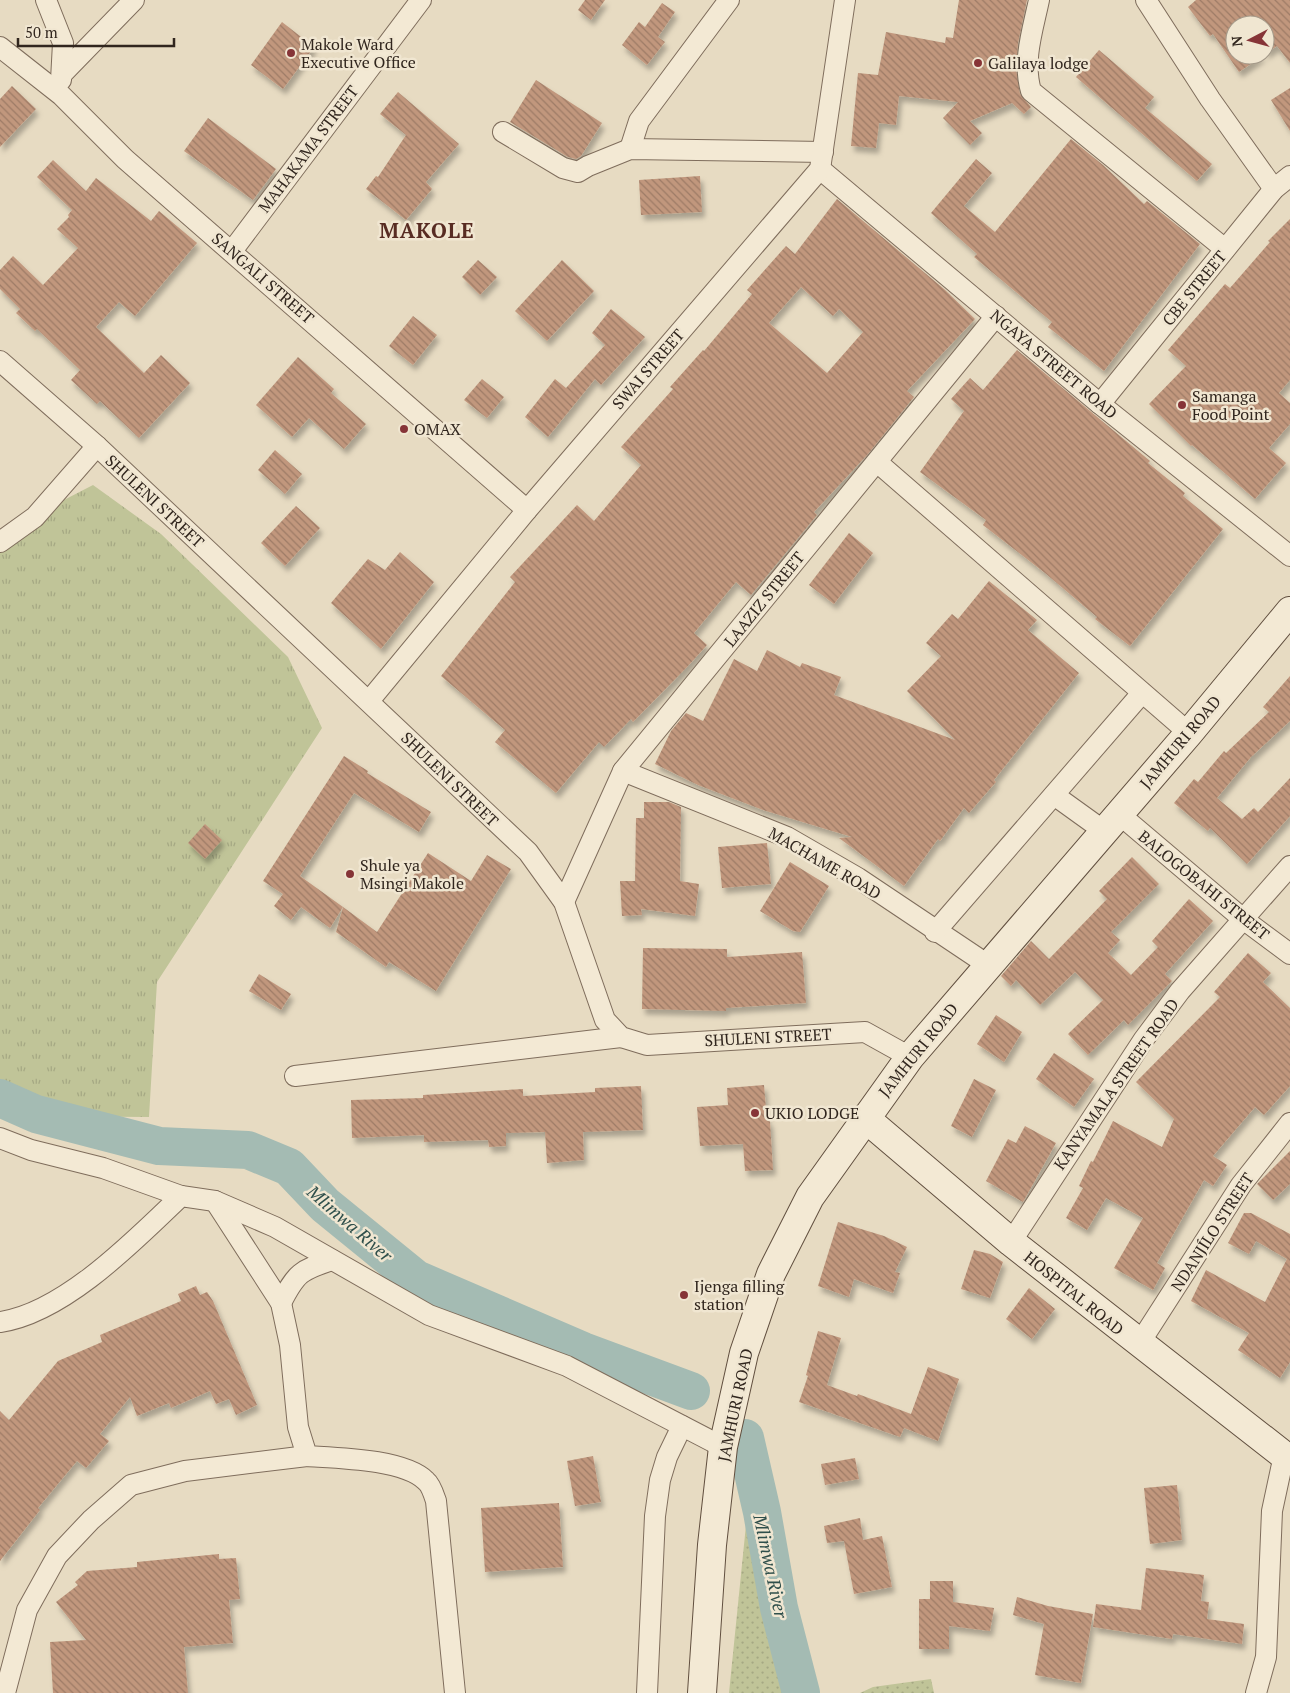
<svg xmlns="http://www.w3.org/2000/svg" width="1290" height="1693" font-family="'PT Serif',serif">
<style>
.grass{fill:url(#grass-dots)}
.park{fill:url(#park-tufts)}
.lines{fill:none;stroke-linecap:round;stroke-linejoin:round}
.river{stroke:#a4bbb3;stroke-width:38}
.building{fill:url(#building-back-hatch);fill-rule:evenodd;filter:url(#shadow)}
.street-casing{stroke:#7f6d5c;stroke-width:22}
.secondary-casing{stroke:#614f3f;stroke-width:30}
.street{stroke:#f3e9d4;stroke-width:20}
.secondary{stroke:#f3e9d4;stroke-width:28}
.poi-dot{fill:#863437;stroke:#f0e6d1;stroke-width:2}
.labels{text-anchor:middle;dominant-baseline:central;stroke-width:5;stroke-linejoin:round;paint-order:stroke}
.poi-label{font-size:16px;fill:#31261e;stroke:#f0e6d1;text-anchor:start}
.street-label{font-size:16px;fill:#31261e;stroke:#f0e6d1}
.water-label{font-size:18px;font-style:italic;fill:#2f4f4b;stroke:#f0e6d1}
.district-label{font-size:21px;font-weight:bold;letter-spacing:1px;fill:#582c23;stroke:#f0e6d1}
</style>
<defs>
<pattern id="grass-dots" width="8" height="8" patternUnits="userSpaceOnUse" patternTransform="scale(1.25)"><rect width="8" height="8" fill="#c0c498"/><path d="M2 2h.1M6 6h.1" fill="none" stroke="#a5a883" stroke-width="1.8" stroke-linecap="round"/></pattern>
<pattern id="park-tufts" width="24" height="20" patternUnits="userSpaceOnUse" patternTransform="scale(1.25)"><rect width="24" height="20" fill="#c0c498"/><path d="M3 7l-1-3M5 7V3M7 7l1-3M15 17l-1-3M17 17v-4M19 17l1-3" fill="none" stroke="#a5a883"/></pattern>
<pattern id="building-back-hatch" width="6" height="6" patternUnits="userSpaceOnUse" patternTransform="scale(1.25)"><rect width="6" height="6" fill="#c1977d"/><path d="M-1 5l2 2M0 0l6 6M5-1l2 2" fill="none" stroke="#9d7b66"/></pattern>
<filter id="shadow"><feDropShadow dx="3" dy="5.5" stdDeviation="2.5" flood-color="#0004"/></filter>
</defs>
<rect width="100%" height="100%" fill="#e7dbc2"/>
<!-- grass -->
<g class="grass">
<polygon points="758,1464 769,1502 787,1606 810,1693 729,1693 746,1525"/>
<polygon points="931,1679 934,1693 860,1693 873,1687"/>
</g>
<!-- park -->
<polygon class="park" points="93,485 161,534 288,657 322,728 157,982 149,1117 0,1116 0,533"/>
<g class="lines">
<!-- river -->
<g class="river">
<polyline points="0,1098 36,1114 159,1146 248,1150 289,1167 325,1205 416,1279 583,1351 691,1391"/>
<polyline points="745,1438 762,1512 779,1608 801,1693"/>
</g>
</g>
<!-- building -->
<g class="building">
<polygon points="585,0 605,0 591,20 578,10"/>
<polygon points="959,0 1027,0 1018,43 1016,69 1020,94 1031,107 1024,114 1012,103 970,121 982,133 970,145 943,118 958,102 899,96 896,125 879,123 876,148 851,146 858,73 878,75 886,32 945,43 946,37 953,38"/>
<polygon points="1196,0 1290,0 1290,63 1277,46 1265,54 1265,25 1235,25 1235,55 1264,55 1239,72 1213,34 1210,36 1188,7"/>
<polygon points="662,3 675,12 658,37 665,42 647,65 622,45 639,22 645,27"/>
<polygon points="282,22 314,47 283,89 251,65"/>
<polygon points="1099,50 1154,97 1145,108 1212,164 1197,181 1076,77"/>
<polygon points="536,80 602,123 581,156 576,159 568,157 510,122"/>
<polygon points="12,86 36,109 0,147 0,99"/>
<polygon points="1290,88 1290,131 1271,100"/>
<polygon points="398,92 459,144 426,182 432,189 406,220 366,189 376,176 378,177 406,135 380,114"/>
<polygon points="208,118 276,169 253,200 184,151"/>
<polygon points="1071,139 1103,165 1144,204 1147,201 1200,244 1104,371 1048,327 1052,322 974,257 977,254 931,213 976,159 992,173 964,206 995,232"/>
<polygon points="53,160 86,191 96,178 151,221 159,211 197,243 135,316 119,302 96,327 144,373 161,355 190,383 139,438 100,401 97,404 71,380 80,370 37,329 35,331 16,313 20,309 0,289 0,270 13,256 43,285 78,248 57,229 69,217 68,215 72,210 37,177"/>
<polygon points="700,176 702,212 641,215 639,180"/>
<path d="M837,199l107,90 31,30 -68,72 7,6 -46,57 -54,58 3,3 -66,80 -15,-13 -42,51 13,12 -19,21 -55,56 -2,-3 -27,28 -5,-5 -43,51 -61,-51 10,-12 -64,-54 74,-94 -5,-5 67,-72 17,16 47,-56 -20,-18 52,-58 -3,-2 33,-37 1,1 48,-57 -5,-4 39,-44 9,8zM801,287l32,29 6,-7 24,23 -36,41 -58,-50z"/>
<polygon points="1290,219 1290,380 1279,393 1290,403 1290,424 1269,448 1286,463 1255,499 1192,445 1191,446 1149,404 1186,366 1168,350 1225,284 1230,288 1270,242 1268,241"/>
<polygon points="478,260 497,277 480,295 462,277"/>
<polygon points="562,260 594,291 547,341 515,311"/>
<polygon points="611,309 645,337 601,385 595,379 548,437 525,417 555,379 566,388 605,345 592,333"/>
<polygon points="413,316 437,335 413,365 389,346"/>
<polygon points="1017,350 1150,461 1148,463 1185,493 1183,496 1223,529 1130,646 1095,619 1097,617 1045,573 983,525 986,520 920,472 964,411 951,399 970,378 983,390"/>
<polygon points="298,357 334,389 331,393 366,424 344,449 309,418 292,437 256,405"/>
<polygon points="482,379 504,397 487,418 464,400"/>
<polygon points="275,450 302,474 285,494 258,470"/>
<polygon points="296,506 320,528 285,566 261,543"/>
<polygon points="849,533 873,553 834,604 809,585"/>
<polygon points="400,552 434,582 381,649 331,603 368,559 385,570"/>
<polygon points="989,581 1037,620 1028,630 1079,673 994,780 996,782 969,813 964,808 940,841 938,839 904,886 839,838 852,837 763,810 698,785 655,764 671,731 686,713 703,721 734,659 757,671 767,650 800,667 802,663 841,677 834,695 955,740 907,691 941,656 926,643 952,614 958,619"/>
<polygon points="1290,676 1290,721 1251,757 1217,798 1242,819 1254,808 1258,812 1290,778 1290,816 1247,864 1210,828 1208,831 1174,803 1194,779 1198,782 1224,751 1226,753 1269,712 1263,707"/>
<polygon points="344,756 368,771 367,773 431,812 419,832 354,793 300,876 343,907 330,928 301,907 291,920 274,906 283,894 263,881"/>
<polygon points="644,802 669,802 681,807 680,881 699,884 695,916 641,909 642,915 622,916 620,881 635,881 636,818 644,818"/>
<polygon points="205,824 222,840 205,859 188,843"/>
<polygon points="767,843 771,884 722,888 718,847"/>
<polygon points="428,853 471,881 487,855 511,869 436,991 389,962 386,967 336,932 343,907 377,932"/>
<polygon points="1132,857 1159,884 1111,932 1120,940 1108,953 1131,975 1158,947 1152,941 1189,899 1213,921 1165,974 1172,981 1128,1025 1124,1020 1088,1055 1068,1034 1103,1000 1075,972 1040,1005 1016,980 1011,986 1001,976 1031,941 1049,959 1107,899 1099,891"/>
<polygon points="790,862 829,886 800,932 793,931 760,911"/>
<polygon points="643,948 727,949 727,957 802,952 806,1003 726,1008 726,1011 642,1009"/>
<polygon points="1248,953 1271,973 1263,982 1290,1008 1290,1086 1264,1115 1255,1107 1213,1156 1227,1165 1213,1186 1204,1180 1157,1263 1165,1268 1153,1290 1114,1268 1143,1218 1106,1198 1087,1230 1066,1218 1083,1188 1079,1186 1091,1161 1093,1162 1113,1121 1162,1147 1174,1119 1136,1082 1220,997 1214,992"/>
<polygon points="259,974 291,994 281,1010 249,991"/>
<polygon points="996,1015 1022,1032 1004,1062 977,1044"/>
<polygon points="1054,1053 1094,1079 1074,1107 1036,1079"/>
<polygon points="974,1079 996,1090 972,1137 951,1126"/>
<polygon points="764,1085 767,1121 770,1121 773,1170 745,1171 743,1144 700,1146 697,1107 728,1105 727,1088"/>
<polygon points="641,1086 643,1130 583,1132 584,1160 547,1163 545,1132 506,1133 506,1146 489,1147 488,1140 424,1142 424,1135 352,1138 351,1100 423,1098 423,1095 523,1089 523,1096 595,1092 595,1088"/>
<polygon points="1025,1126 1056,1143 1023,1202 986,1181 1008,1139 1016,1143"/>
<polygon points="1290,1151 1290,1184 1273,1200 1257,1184"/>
<polygon points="1244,1213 1251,1213 1290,1234 1290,1362 1280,1378 1238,1350 1249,1333 1191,1301 1206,1270 1265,1302 1287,1259 1256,1241 1249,1254 1228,1243"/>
<polygon points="838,1222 884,1236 907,1247 895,1272 900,1273 893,1293 854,1279 849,1297 818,1286"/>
<polygon points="974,1250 990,1254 1003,1262 990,1298 961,1289"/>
<polygon points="196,1286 200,1295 207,1292 213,1301 257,1405 236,1415 229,1399 216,1404 210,1391 171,1408 169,1403 137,1416 130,1397 100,1434 109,1441 86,1468 77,1461 38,1508 40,1510 0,1561 0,1411 9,1420 58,1361 102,1342 100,1335 181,1301 178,1294"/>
<polygon points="1029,1288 1055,1309 1032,1339 1006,1319"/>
<polygon points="818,1331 841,1338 827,1385 857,1396 858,1394 911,1414 928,1367 959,1379 938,1441 904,1428 900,1437 799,1402 808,1376 806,1375"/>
<polygon points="593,1456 601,1502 575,1506 567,1461"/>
<polygon points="855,1458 859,1479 825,1485 821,1464"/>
<polygon points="1177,1485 1182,1540 1150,1544 1144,1488"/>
<polygon points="559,1503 563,1567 485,1572 481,1508"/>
<polygon points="860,1518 863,1540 882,1536 892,1587 854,1594 844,1541 827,1543 824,1526"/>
<polygon points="219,1554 219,1559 236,1558 240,1599 229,1600 233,1643 184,1647 188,1693 53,1693 50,1642 86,1640 56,1602 78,1585 75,1582 87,1571 137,1567 137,1562"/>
<polygon points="1146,1568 1204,1575 1201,1601 1209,1602 1207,1619 1244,1624 1242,1644 1173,1634 1172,1639 1093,1627 1096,1604 1141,1610"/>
<polygon points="930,1581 953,1581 953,1602 994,1608 990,1631 949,1626 949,1649 919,1649 919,1599 930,1599"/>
<polygon points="1017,1597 1048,1606 1093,1614 1081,1683 1035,1675 1044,1624 1013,1615"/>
</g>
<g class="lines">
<!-- street casing -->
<g class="street-casing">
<g id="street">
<polyline points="46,0 63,43 61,80"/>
<path d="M1039,0c-6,29 -17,61 -8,91l194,158"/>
<polyline points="1146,0 1210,99 1274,189"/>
<polyline points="0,47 61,95 125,159 527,510"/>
<polyline points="62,74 134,0"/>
<polyline points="503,132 563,168 578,172 588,166 630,149 823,152"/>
<polyline points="630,149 639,121 729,0"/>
<polyline points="820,169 1100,404 1290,556"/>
<polyline points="232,251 421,0"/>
<polyline points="0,361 97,446 528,852 564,902 605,1020 621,1037 647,1045 865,1032 910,1057"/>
<polyline points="1100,404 1274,189 1290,176"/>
<polyline points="877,462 1189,733"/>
<polyline points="0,542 35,517 97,446"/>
<polyline points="369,701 527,510 820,169 845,0"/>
<polyline points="623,771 787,837 858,878 988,965"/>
<polyline points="1054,795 1104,831"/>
<polyline points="1119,814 1243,919 1290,954"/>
<polyline points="564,902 623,771 996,316"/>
<polyline points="935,932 1142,693"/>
<polyline points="295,1076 621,1037"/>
<polyline points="0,1138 31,1150 103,1168 181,1196"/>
<path d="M215,1201l66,102 9,42 8,82 9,29c30,2 97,3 119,25 5,4 8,14 10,20l19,192"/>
<polyline points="1011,1242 1144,1039 1180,991 1290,866"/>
<path d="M281,1303c15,-30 20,-33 51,-43"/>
<path d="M0,1322c64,-9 135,-82 181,-126l34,5 60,26 154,88 138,51 156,81"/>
<polyline points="1139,1344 1241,1185 1290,1123"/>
<polyline points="5,1693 27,1610 57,1556 91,1520 131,1485 185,1471 307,1456"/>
<polyline points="647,1693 655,1516 660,1480 667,1457 682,1426"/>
<polyline points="1256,1693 1266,1657 1272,1511 1284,1455"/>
</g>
</g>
<!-- secondary casing -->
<g class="secondary-casing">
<g id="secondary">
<polyline points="865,1118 1011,1242 1290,1460"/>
<polyline points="702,1693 712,1545 723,1447 744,1353 771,1274 810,1197 910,1057 1189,733 1290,611"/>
</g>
</g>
<!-- street -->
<use href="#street" class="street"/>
<!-- secondary -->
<use href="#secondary" class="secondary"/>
</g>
<!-- markers -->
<g class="poi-dot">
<circle cx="291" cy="53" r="5"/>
<circle cx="978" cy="63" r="5"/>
<circle cx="1182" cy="405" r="5"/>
<circle cx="404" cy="429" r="5"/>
<circle cx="350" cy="874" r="5"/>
<circle cx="755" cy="1113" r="5"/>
<circle cx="684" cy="1295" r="5"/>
</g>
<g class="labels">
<!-- poi labels -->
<g class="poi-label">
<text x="301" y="44">Makole Ward<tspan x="301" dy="18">Executive Office</tspan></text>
<text x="988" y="63">Galilaya lodge</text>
<text x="1192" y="396">Samanga<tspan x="1192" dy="18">Food Point</tspan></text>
<text x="414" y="429">OMAX</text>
<text x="360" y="865">Shule ya<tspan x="360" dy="18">Msingi Makole</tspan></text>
<text x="765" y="1113">UKIO LODGE</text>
<text x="694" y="1286">Ijenga filling<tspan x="694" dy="18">station</tspan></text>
</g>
<!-- street labels -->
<g class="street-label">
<text transform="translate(308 149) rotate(-53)">MAHAKAMA STREET</text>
<text transform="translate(263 278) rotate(41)">SANGALI STREET</text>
<text transform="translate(1194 288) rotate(-51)">CBE STREET</text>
<text transform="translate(1054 364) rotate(40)">NGAYA STREET ROAD</text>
<text transform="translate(648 369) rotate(-49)">SWAI STREET</text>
<text transform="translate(155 501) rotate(43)">SHULENI STREET</text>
<text transform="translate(764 599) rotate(-51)">LAAZIZ STREET</text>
<text transform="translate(1180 742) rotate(-50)">JAMHURI ROAD</text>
<text transform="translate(450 779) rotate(44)">SHULENI STREET</text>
<text transform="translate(825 863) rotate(30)">MACHAME ROAD</text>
<text transform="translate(1204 885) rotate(39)">BALOGOBAHI STREET</text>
<text transform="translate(768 1037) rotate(-3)">SHULENI STREET</text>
<text transform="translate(918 1050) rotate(-51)">JAMHURI ROAD</text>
<text transform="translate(1116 1084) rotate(-55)">KANYAMALA STREET ROAD</text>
<text transform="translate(1212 1232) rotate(-57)">NDANJÍLO STREET</text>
<text transform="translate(1074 1293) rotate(39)">HOSPITAL ROAD</text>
<text transform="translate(735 1405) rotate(-78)">JAMHURI ROAD</text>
</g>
<!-- water labels -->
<g class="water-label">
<text transform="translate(350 1223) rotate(41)">Mlimwa River</text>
<text transform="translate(771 1566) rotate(78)">Mlimwa River</text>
</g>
<!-- district labels -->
<g class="district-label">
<text x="427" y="230">MAKOLE</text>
</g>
</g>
<!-- north arrow -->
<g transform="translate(1250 40) rotate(264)"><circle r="24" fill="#f0e6d1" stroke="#a49989"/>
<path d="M0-4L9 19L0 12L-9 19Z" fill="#863437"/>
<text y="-8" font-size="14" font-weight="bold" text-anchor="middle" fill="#31261e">N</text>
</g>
<!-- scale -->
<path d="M18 38v8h156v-8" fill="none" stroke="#31261e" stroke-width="2.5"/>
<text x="25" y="38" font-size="15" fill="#31261e" stroke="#f0e6d1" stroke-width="4" paint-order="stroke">50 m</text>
</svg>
